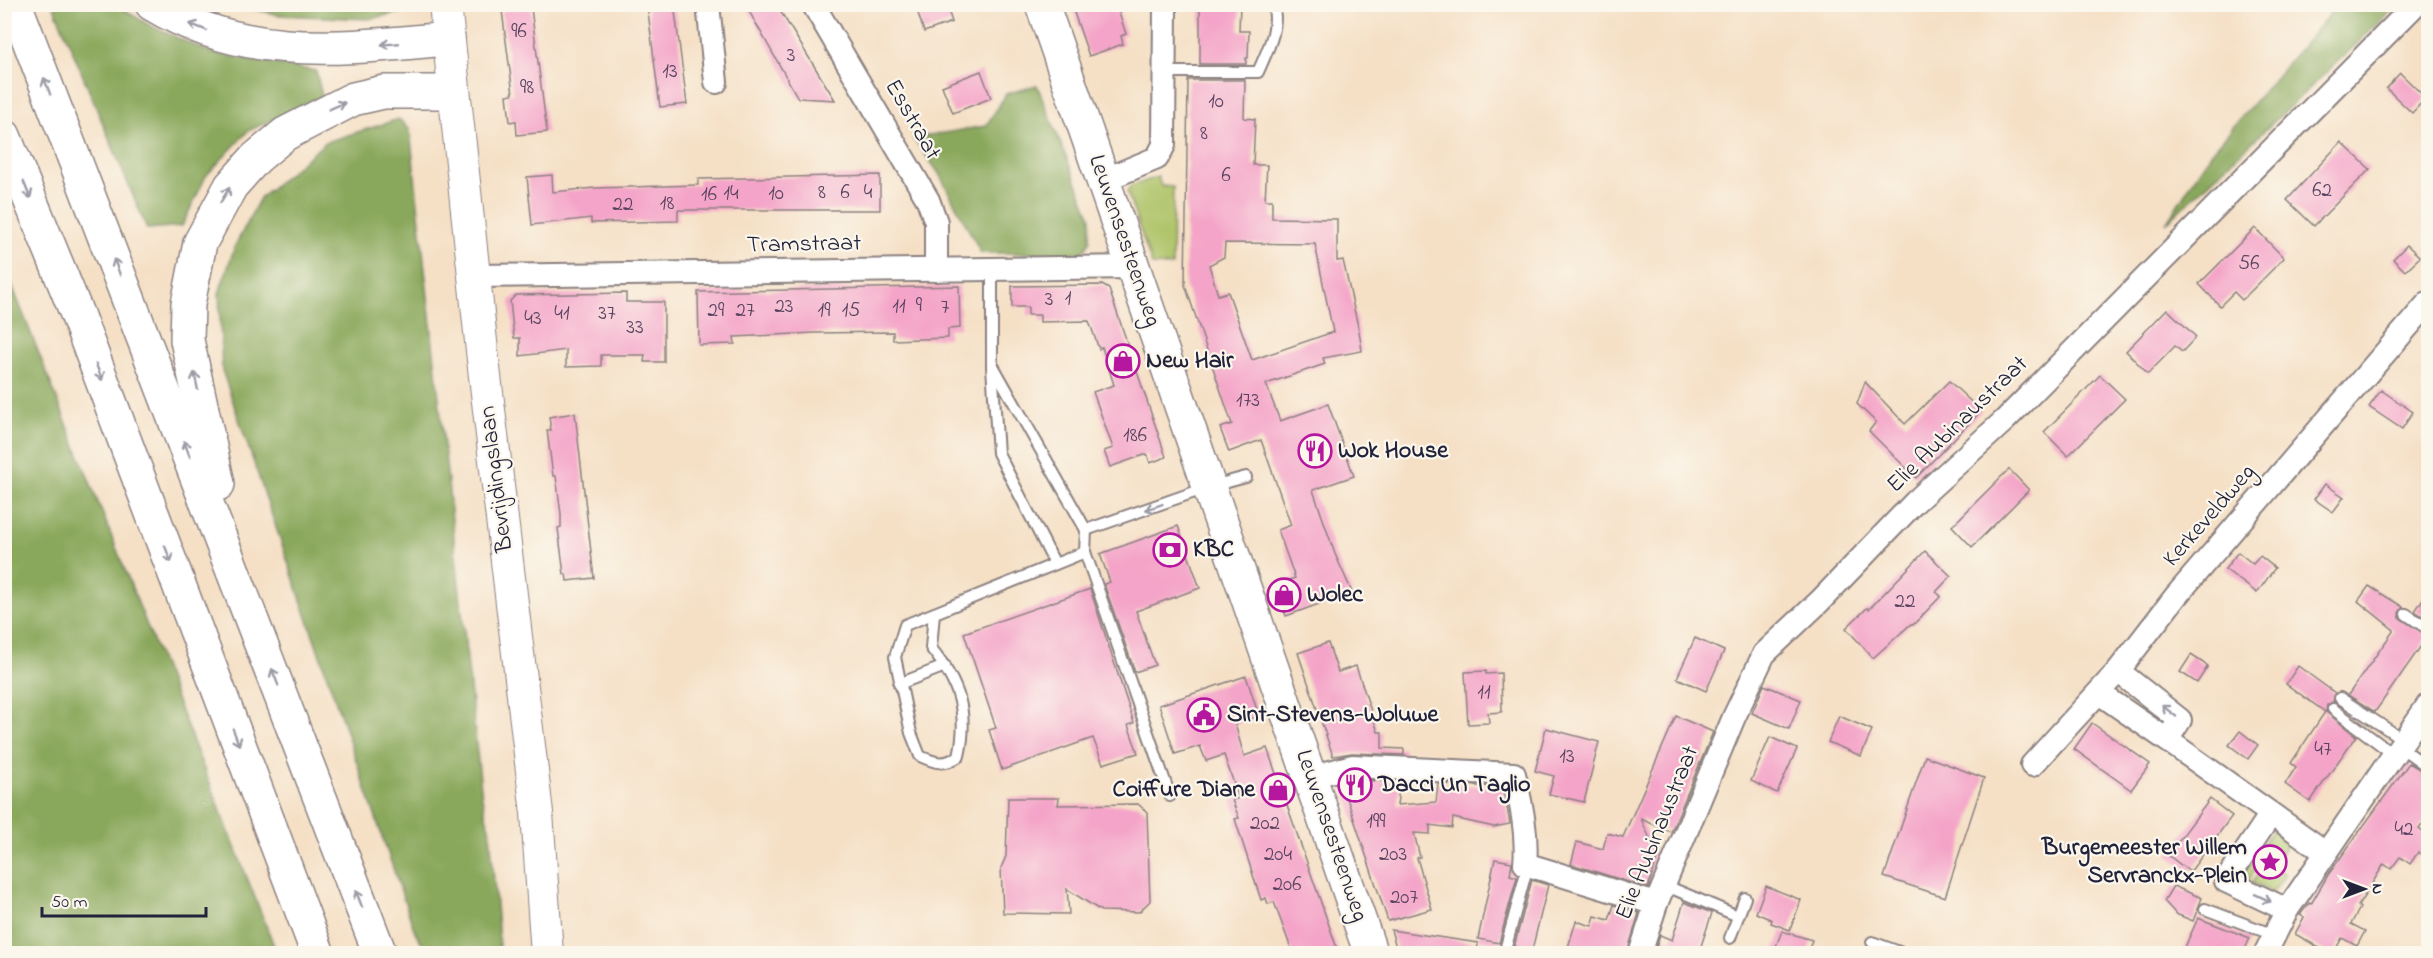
<svg xmlns="http://www.w3.org/2000/svg" width="2433" height="958" font-family="'Indie Flower',sans-serif">
<style>
.green{fill:#adc266;stroke:#687250;stroke-width:1.5}
.forest{fill:#8aa85b;stroke:#56654b;stroke-width:1.5}
.building{fill:#f4a4c8;fill-rule:evenodd}
.lines{fill:none;stroke-linecap:round;stroke-linejoin:round}
.lane-casing{stroke:#8c8180;stroke-width:14}
.street-casing{stroke:#8c8180;stroke-width:26}
.secondary-casing{stroke:#8c8180;stroke-width:34}
.primary-casing{stroke:#8c8180;stroke-width:36}
.highway-casing{stroke:#8c8180;stroke-width:36}
.lane{stroke:#fff;stroke-width:10}
.street{stroke:#fff;stroke-width:22}
.secondary{stroke:#fff;stroke-width:32}
.primary{stroke:#fff;stroke-width:33}
.highway{stroke:#fff;stroke-width:33}
.oneway{stroke:#9c9ca7}
.labels{text-anchor:middle;dominant-baseline:central;stroke-width:4.5;stroke-linejoin:round;paint-order:stroke}
.number-label{font-size:21px;fill:#56425e}
.street-label{font-size:24px;fill:#22223b;stroke:#fbf7ec}
.poi-label{font-size:24px;font-weight:bold;fill:#22223b;stroke:#fbf7ec;text-anchor:start}
</style>
<rect width="100%" height="100%" fill="#fbf7ec"/>
<filter id="ink" filterUnits="userSpaceOnUse"><feTurbulence type="fractalNoise" baseFrequency=".0167" numOctaves="2"/><feDisplacementMap in="SourceGraphic" scale="12" xChannelSelector="R" yChannelSelector="G"/><feConvolveMatrix kernelMatrix="1 2 1 2 8 2 1 2 1" color-interpolation-filters="sRGB"/></filter>
<filter id="wash" filterUnits="userSpaceOnUse"><feTurbulence type="fractalNoise" baseFrequency=".008" numOctaves="4" result="noise"/><feDisplacementMap in="SourceGraphic" scale="24" xChannelSelector="R" yChannelSelector="G"/><feGaussianBlur stdDeviation="1.35" result="paint"/><feColorMatrix in="noise" values="0 0 0 0 0 0 0 0 0 0 0 0 0 0 0 0 0 1.4 0 .05"/><feComposite in="paint" operator="in"/></filter>
<g filter="url(#wash)">
<rect width="100%" height="100%" fill="#f5e0c6"/>
<!-- green -->
<g class="green">
<polygon points="1158,177 1161,186 1173,187 1172,266 1152,265 1127,191 1131,186"/>
<polygon points="2273,829 2291,840 2281,854 2270,847 2266,854 2263,852 2259,857 2263,859 2248,881 2241,877"/>
<polygon points="2262,868 2273,876 2277,870 2286,875 2272,893 2252,883"/>
</g>
<!-- forest -->
<g class="forest">
<polygon points="62,4 116,5 151,26 212,53 316,71 322,96 248,131 206,176 182,226 147,229 54,7"/>
<polygon points="2338,4 2398,5 2166,223 2211,153"/>
<polygon points="237,5 397,5 399,13 368,19 278,15"/>
<polygon points="1037,85 1091,218 1090,241 1082,254 981,253 938,172 913,138 986,126 1006,94"/>
<polygon points="399,119 410,130 482,798 490,832 500,953 428,953 415,932 222,370 219,293 235,246 260,198 326,142"/>
<polygon points="4,268 5,268 277,953 5,953"/>
</g>
<g id="blocks">
<!-- building -->
<g class="building">
<polygon points="647,4 674,4 687,104 660,107"/>
<polygon points="745,4 776,4 835,100 798,98"/>
<polygon points="915,4 946,4 952,22 924,32"/>
<polygon points="1071,4 1116,4 1126,34 1121,36 1123,44 1089,56"/>
<polygon points="1200,4 1240,4 1239,31 1249,31 1248,58 1246,58 1246,64 1200,64"/>
<polygon points="531,8 547,132 517,135 516,121 510,122 507,95 513,94 502,11"/>
<polygon points="981,71 991,98 953,113 942,86"/>
<polygon points="2400,73 2426,98 2412,113 2386,88"/>
<path d="M1188,80h57l-1,38 11,1 -2,46h14l-2,35h7v18l65,1v42l6,-1 16,71 3,20 -39,7 2,6 -59,20 14,37 48,-17 26,72 -41,14 22,64 17,38 -66,24 -11,-31 20,-7 -17,-48 13,-5 -30,-85 -32,12 -9,-24 12,-4 -47,-139zM1225,243l90,1 18,88 -81,28 -24,-68 -10,3 -9,-30 15,-8z"/>
<polygon points="2341,142 2370,169 2314,226 2287,200"/>
<polygon points="552,175 553,192 595,188 698,185 698,179 880,175 880,210 678,210 678,221 591,223 591,218 532,225 527,177"/>
<polygon points="2255,228 2284,258 2242,300 2234,292 2220,306 2199,284"/>
<polygon points="2407,245 2420,257 2405,271 2393,259"/>
<polygon points="1102,285 1109,289 1166,457 1150,463 1147,454 1110,467 1104,451 1113,448 1093,392 1114,385 1102,347 1099,349 1089,321 1040,322 1040,315 1028,315 1028,307 1012,307 1012,286"/>
<polygon points="959,286 960,328 948,329 948,338 893,340 893,332 814,333 734,337 735,344 699,345 698,292"/>
<polygon points="626,293 626,302 664,302 664,362 644,362 645,355 601,355 601,366 566,367 566,350 520,356 520,338 514,338 510,301 516,295"/>
<polygon points="2167,309 2196,337 2182,352 2175,346 2148,374 2126,351"/>
<polygon points="2100,375 2125,399 2068,456 2044,432"/>
<polygon points="1949,381 1981,411 1916,478 1869,431 1876,422 1857,404 1865,382 1905,424"/>
<polygon points="2381,390 2413,412 2402,429 2369,407"/>
<polygon points="575,413 594,578 567,581 566,574 564,574 558,528 561,527 561,514 556,476 553,476 547,430 551,430 549,417"/>
<polygon points="2009,469 2029,490 1972,547 1952,526"/>
<polygon points="2325,484 2344,497 2333,512 2314,499"/>
<polygon points="1178,526 1200,588 1136,611 1155,665 1135,672 1104,584 1110,582 1100,554"/>
<polygon points="1925,551 1951,576 1936,592 1941,596 1913,625 1911,624 1873,658 1846,628 1867,608 1869,609"/>
<polygon points="2238,552 2253,564 2260,556 2275,568 2257,593 2225,569"/>
<polygon points="2369,586 2403,607 2399,613 2400,618 2428,636 2375,712 2348,695 2394,630 2358,601"/>
<polygon points="1090,589 1134,723 1128,725 1138,753 1103,764 1093,738 1002,770 989,730 996,728 964,633"/>
<polygon points="2428,591 2428,620 2415,611"/>
<polygon points="1695,638 1724,651 1706,691 1677,678"/>
<polygon points="1328,643 1338,672 1356,666 1378,732 1382,732 1382,748 1404,749 1404,755 1352,753 1333,756 1298,653"/>
<polygon points="2191,655 2208,666 2197,683 2180,672"/>
<polygon points="2298,666 2335,693 2333,702 2327,705 2326,712 2356,736 2310,802 2285,784 2296,767 2291,763 2325,712 2286,684"/>
<polygon points="1486,671 1486,674 1501,673 1502,712 1488,713 1489,723 1468,724 1465,672"/>
<polygon points="1246,676 1259,716 1235,724 1244,756 1267,748 1339,954 1293,954 1274,902 1268,904 1266,898 1261,900 1235,819 1239,818 1232,800 1239,798 1224,755 1206,761 1200,746 1175,754 1159,705"/>
<polygon points="1764,685 1801,700 1789,729 1752,713"/>
<polygon points="1676,716 1713,732 1671,832 1641,819 1658,856 1648,888 1571,864 1577,842 1603,849 1607,833 1623,837"/>
<polygon points="1839,716 1872,730 1861,756 1828,742"/>
<polygon points="2092,723 2150,764 2131,790 2074,749"/>
<polygon points="1546,728 1599,742 1584,802 1549,794 1554,776 1535,771"/>
<polygon points="2240,731 2258,745 2248,759 2229,745"/>
<polygon points="1770,737 1797,749 1777,793 1751,781"/>
<polygon points="1925,756 1984,778 1945,897 1884,877"/>
<polygon points="2409,763 2428,774 2428,816 2419,829 2428,836 2428,860 2418,852 2410,864 2400,857 2391,869 2384,864 2358,906 2360,908 2351,924 2365,931 2357,946 2342,938 2333,954 2330,954 2295,934 2304,917 2300,915 2309,903 2311,904 2328,875"/>
<polygon points="1353,780 1400,782 1397,805 1436,802 1438,784 1500,787 1504,790 1510,824 1494,827 1453,818 1452,828 1430,825 1430,834 1414,833 1420,857 1417,858 1432,909 1388,921 1342,783"/>
<polygon points="1008,798 1059,798 1058,805 1138,804 1147,812 1150,901 1139,912 1101,911 1067,889 1069,914 1003,913 1001,868 1006,856"/>
<polygon points="2210,799 2232,816 2190,872 2168,855"/>
<polygon points="1495,859 1512,862 1510,875 1517,877 1499,943 1478,939"/>
<polygon points="1532,880 1548,885 1532,950 1514,947"/>
<polygon points="1766,886 1801,900 1790,930 1771,923 1772,920 1756,913"/>
<polygon points="2173,886 2202,898 2193,921 2176,914 2164,901"/>
<polygon points="1684,902 1712,913 1699,952 1702,954 1654,954 1660,935 1672,940"/>
<polygon points="1614,905 1639,913 1627,954 1566,954 1576,921 1592,926 1595,916 1609,920"/>
<polygon points="2198,918 2250,938 2243,954 2182,954"/>
<polygon points="1391,930 1478,943 1477,954 1398,954"/>
<polygon points="1782,931 1812,940 1807,954 1773,954"/>
</g>
</g>
</g>
<g filter="url(#ink)">
<use href="#blocks" fill-opacity="0" stroke="#8c8180" stroke-width="1.5"/>
<g class="lines">
<!-- lane casing -->
<g class="lane-casing">
<g id="lane">
<path d="M1163,72h95c9,-21 22,-44 15,-68"/>
<polyline points="992,269 992,364 1086,530 1085,552 1170,796"/>
<polyline points="992,367 998,453 1055,564"/>
<polyline points="1086,530 1209,487 1246,477"/>
<path d="M934,613l-3,35c28,35 38,64 28,108 -14,10 -24,7 -39,0l-9,-23 -16,-76 10,-32 180,-73"/>
<polyline points="2406,614 2428,629"/>
<polyline points="899,684 945,666"/>
<polyline points="2340,698 2404,740"/>
<polyline points="2333,709 2393,754"/>
<polyline points="2399,746 2428,767"/>
<polyline points="1664,885 1738,916"/>
<polyline points="2205,909 2274,935"/>
<polyline points="1730,938 1745,898"/>
<polyline points="1872,942 1905,954"/>
<polyline points="1504,954 1528,865"/>
</g>
</g>
<!-- street casing -->
<g class="street-casing">
<g id="street">
<polyline points="708,4 716,82"/>
<polyline points="813,4 928,200 936,222 936,270"/>
<polyline points="1104,180 1157,158 1164,145 1165,4"/>
<polyline points="474,276 1134,267"/>
<polyline points="2099,693 2167,740 2180,720 2118,671"/>
<polyline points="2167,740 2325,852"/>
<polyline points="2032,765 2118,671 2176,596 2428,303"/>
<path d="M1311,777l41,-11 162,8c7,29 14,60 11,90l131,40"/>
<polyline points="2271,814 2226,881 2287,910"/>
<polyline points="1640,954 1656,904 1734,717 1764,654 1820,601 1915,502 2004,421 2416,4"/>
<polyline points="2265,954 2287,910 2428,705"/>
</g>
</g>
<!-- secondary casing -->
<g class="secondary-casing">
<polyline id="secondary" points="445,4 482,351 537,813 547,954"/>
</g>
<!-- primary casing -->
<g class="primary-casing">
<polyline id="primary" points="1042,4 1371,954"/>
</g>
<!-- highway casing -->
<g class="highway-casing">
<g id="highway">
<polyline points="15,4 380,954"/>
<path d="M152,4c95,58 192,44 296,35"/>
<polyline points="4,136 77,314 318,954"/>
<polyline points="218,484 187,340 188,304 200,243 231,186 256,158 285,134 353,99 384,92 453,92"/>
</g>
</g>
<!-- lane -->
<use href="#lane" class="lane"/>
<!-- street -->
<use href="#street" class="street"/>
<!-- secondary -->
<use href="#secondary" class="secondary"/>
<!-- primary -->
<use href="#primary" class="primary"/>
<!-- highway -->
<use href="#highway" class="highway"/>
</g>
<!-- one-way arrows -->
<defs><path id="oneway-shaft" d="M-6 0H5M1.5-3L5.5 0L1.5 3" fill="none" stroke-width="1.6" stroke-linecap="round" stroke-linejoin="round" transform="scale(1.5)"/></defs>
<g class="oneway">
<use href="#oneway-shaft" transform="translate(198 27) rotate(-158)"/>
<use href="#oneway-shaft" transform="translate(390 44) rotate(175)"/>
<use href="#oneway-shaft" transform="translate(47 86) rotate(-111)"/>
<use href="#oneway-shaft" transform="translate(337 106) rotate(-24)"/>
<use href="#oneway-shaft" transform="translate(27 190) rotate(68)"/>
<use href="#oneway-shaft" transform="translate(225 195) rotate(-59)"/>
<use href="#oneway-shaft" transform="translate(117 267) rotate(-111)"/>
<use href="#oneway-shaft" transform="translate(99 372) rotate(69)"/>
<use href="#oneway-shaft" transform="translate(196 381) rotate(-102)"/>
<use href="#oneway-shaft" transform="translate(187 449) rotate(-111)"/>
<use href="#oneway-shaft" transform="translate(1154 507) rotate(161)"/>
<use href="#oneway-shaft" transform="translate(168 554) rotate(69)"/>
<use href="#oneway-shaft" transform="translate(275 677) rotate(-111)"/>
<use href="#oneway-shaft" transform="translate(2169 711) rotate(-142)"/>
<use href="#oneway-shaft" transform="translate(236 737) rotate(69)"/>
<use href="#oneway-shaft" transform="translate(2263 898) rotate(25)"/>
<use href="#oneway-shaft" transform="translate(359 899) rotate(-111)"/>
</g>
</g>
<!-- icons -->
<defs>
<g id="shop-ring" transform="scale(1.725)"><circle r="9.5" fill="#fbf7ec" stroke="#b5179e" stroke-width="1.5"/><path d="M-5-2.5h2.3a2.7 3.5 0 0 1 5.4 0H5L5.5 6h-11ZM-1.5-2.5h3a1.5 2.3 0 0 0-3 0Z" fill="#b5179e"/></g>
<g id="restaurant-ring" transform="scale(1.725)"><circle r="9.5" fill="#fbf7ec" stroke="#b5179e" stroke-width="1.5"/><path d="M-5-6h1v4h1v-4h1v4h1v-4h1v5L-1.5 .5V6h-2V.5L-5-1ZM5-6V6H3V1.5H1.5Q1.5-4 5-6Z" fill="#b5179e"/></g>
<g id="bank-ring" transform="scale(1.725)"><circle r="9.5" fill="#fbf7ec" stroke="#b5179e" stroke-width="1.5"/><path d="M-6-4H6V4H-6ZM0-2.3a2.3 2.3 0 1 0 0 4.6a2.3 2.3 0 1 0 0-4.6Z" fill="#b5179e"/></g>
<g id="civic-ring" transform="scale(1.725)"><circle r="9.5" fill="#fbf7ec" stroke="#b5179e" stroke-width="1.5"/><path d="M-.6-6.5H3V-4.5H.6V-3L4-1V1h2V6H-6V1h2V-1L-.6-3ZM-1.2 2.5V6h2.4V2.5Z" fill="#b5179e"/></g>
<g id="sight-ring" transform="scale(1.725)"><circle r="9.5" fill="#fbf7ec" stroke="#b5179e" stroke-width="1.5"/><path d="M0-6L1.8-2.2L6-1.7L2.9 1.2L3.7 5.4L0 3.3L-3.7 5.4L-2.9 1.2L-6-1.7L-1.8-2.2Z" fill="#b5179e"/></g>
</defs>
<g fill-rule="evenodd">
<use href="#shop-ring" x="1123" y="361"/>
<use href="#restaurant-ring" x="1315" y="451"/>
<use href="#bank-ring" x="1170" y="550"/>
<use href="#shop-ring" x="1284" y="595"/>
<use href="#civic-ring" x="1204" y="715"/>
<use href="#restaurant-ring" x="1355" y="785"/>
<use href="#shop-ring" x="1278" y="790"/>
<use href="#sight-ring" x="2270" y="862"/>
</g>
<g class="labels">
<!-- number labels -->
<g class="number-label">
<text x="519" y="32">96</text>
<text x="791" y="56">3</text>
<text x="670" y="72">13</text>
<text x="527" y="88">98</text>
<text x="1216" y="102">10</text>
<text x="1204" y="134">8</text>
<text x="1226" y="176">6</text>
<text x="2322" y="191">62</text>
<text x="822" y="193">8</text>
<text x="845" y="193">6</text>
<text x="868" y="193">4</text>
<text x="731" y="194">14</text>
<text x="776" y="194">10</text>
<text x="709" y="195">16</text>
<text x="667" y="204">18</text>
<text x="623" y="205">22</text>
<text x="2249" y="264">56</text>
<text x="1068" y="299">1</text>
<text x="1049" y="300">3</text>
<text x="919" y="306">9</text>
<text x="784" y="307">23</text>
<text x="899" y="307">11</text>
<text x="945" y="308">7</text>
<text x="716" y="311">29</text>
<text x="745" y="311">27</text>
<text x="824" y="311">19</text>
<text x="851" y="311">15</text>
<text x="562" y="314">41</text>
<text x="607" y="314">37</text>
<text x="533" y="319">43</text>
<text x="635" y="328">33</text>
<text x="1248" y="401">173</text>
<text x="1135" y="436">186</text>
<text x="1905" y="602">22</text>
<text x="1484" y="693">11</text>
<text x="2323" y="750">47</text>
<text x="1567" y="757">13</text>
<text x="1376" y="822">199</text>
<text x="1265" y="824">202</text>
<text x="2404" y="830">42</text>
<text x="1278" y="855">204</text>
<text x="1393" y="855">203</text>
<text x="1287" y="885">206</text>
<text x="1404" y="898">207</text>
</g>
<!-- street labels -->
<g class="street-label">
<text transform="translate(912 120) rotate(60)">Esstraat</text>
<text transform="translate(1124 241) rotate(71)">Leuvensesteenweg</text>
<text transform="translate(804 245) rotate(-1)">Tramstraat</text>
<text transform="translate(1958 425) rotate(-44)">Elie Aubinaustraat</text>
<text transform="translate(497 479) rotate(-97)">Bevrijdingslaan</text>
<text transform="translate(2210 516) rotate(-49)">Kerkeveldweg</text>
<text transform="translate(1658 833) rotate(-68)">Elie Aubinaustraat</text>
<text transform="translate(1331 836) rotate(71)">Leuvensesteenweg</text>
</g>
<!-- poi labels -->
<g class="poi-label">
<text x="1146" y="361">New Hair</text>
<text x="1338" y="451">Wok House</text>
<text x="1193" y="550">KBC</text>
<text x="1307" y="595">Wolec</text>
<text x="1227" y="715">Sint-Stevens-Woluwe</text>
<text x="1378" y="785">Dacci Un Taglio</text>
<text x="1255" y="790" text-anchor="end">Coiffure Diane</text>
<text x="2247" y="848" text-anchor="end">Burgemeester Willem<tspan x="2247" dy="28">Servranckx-Plein</tspan></text>
</g>
</g>
<!-- margin -->
<rect width="2433" height="958" fill="none" stroke="#fbf7ec" stroke-width="24"/>
<!-- north arrow -->
<g transform="translate(2364 889) rotate(90)" stroke="#fbf7ec" stroke-width="4.5" paint-order="stroke">
<path d="M0-4.5L10 22L0 15L-10 22Z" fill="#22223b"/>
<text y="-9" font-size="16" font-weight="bold" text-anchor="middle" fill="#22223b">N</text>
</g>
<!-- scale -->
<path d="M42 907v9h164v-9" fill="none" stroke="#22223b" stroke-width="3"/>
<text x="51" y="907" font-size="18" fill="#22223b" stroke="#fbf7ec" stroke-width="4.5" paint-order="stroke">50 m</text>
</svg>
